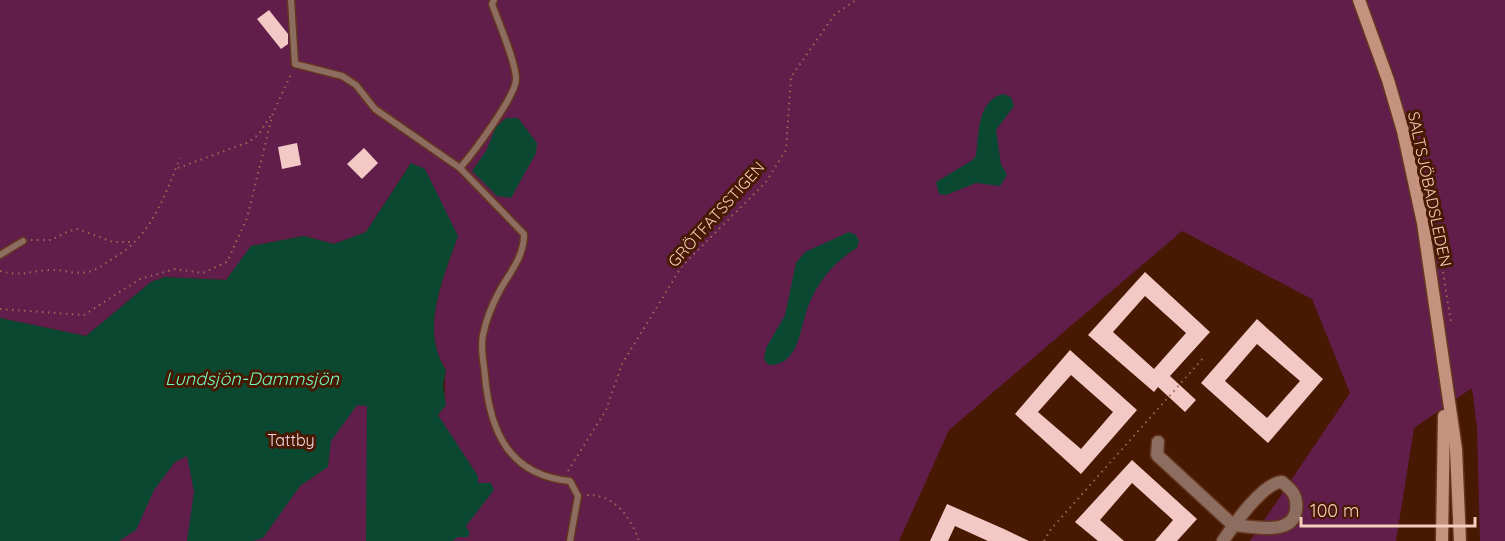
<svg xmlns="http://www.w3.org/2000/svg" width="1505" height="541" font-family="Quicksand,sans-serif">
<style>
.green{fill:#611e4b}
.water{fill:#0b4832}
.building{fill:#f2c9c5;fill-rule:evenodd}
.lines{fill:none;stroke-linecap:round;stroke-linejoin:round}
.service-casing{stroke:#643620;stroke-width:9}
.minor-casing{stroke:#643620;stroke-width:15}
.secondary-casing{stroke:#643620;stroke-width:15}
.path{stroke:#956955;stroke-width:2;stroke-dasharray:1.5 4.5;stroke-linecap:butt}
.service{stroke:#8c6d60;stroke-width:6}
.minor{stroke:#8c6d60;stroke-width:12}
.secondary{stroke:#c4927e;stroke-width:12}
.labels{text-anchor:middle;dominant-baseline:central;stroke-width:6;stroke-linejoin:round;paint-order:stroke}
.street-label{font-size:16px;fill:#f4cdbd;stroke:#481902}
.park-label{font-size:16px;fill:#f2dbe7;stroke:#481902}
.water-label{font-size:18px;font-style:italic;fill:#71fdc3;stroke:#481902}
</style>
<rect width="100%" height="100%" fill="#481902"/>
<!-- green -->
<path class="green" d="M0,0h1505v541h-25l-3,-113 -5,-40 -58,40 -18,113h-146l100,-148 -38,-94 -130,-68 -233,199 -50,111h-899l340,-216 131,143 -33,-53c11,-15 5,-27 8,-45 -27,-41 -2,-93 12,-134l-47,-73 -45,69 -32,12 -30,-8 -52,10 -26,34 -61,-3 -14,5 -65,54 -86,-18z"/>
<!-- water -->
<g class="water">
<path d="M1003,94l8,3 3,9 -18,24 5,34 6,11 -7,11 -24,-3 -30,12 -7,-1 -3,-12 35,-21 5,-5c3,-23 1,-55 27,-62z"/>
<polygon points="506,118 518,118 537,143 536,153 511,198 497,196 472,171 486,151 496,127"/>
<path d="M411,163l14,6 33,67c-14,41 -39,93 -12,134l-3,15 3,20 -8,10 40,61v7h13l3,7 -28,36 4,7 -2,4h-10l-5,4h-87l1,-135 -10,-1 -26,36 -3,26 -28,19 -37,52 -10,3h-66l7,-49 -7,-36 -12,6 -21,28 -18,40 -17,11h-119v-223l86,18 65,-54 14,-5 61,3 25,-34 53,-10 30,8 32,-12z"/>
<path d="M849,232l7,3 3,6 -2,7c-22,13 -38,32 -48,56 -9,21 -9,62 -40,61l-5,-5 2,-12 19,-33 11,-52 9,-11z"/>
</g>
<!-- building -->
<g class="building">
<polygon points="269,10 288,34 288,44 281,49 257,19"/>
<polygon points="297,143 301,165 282,169 278,147"/>
<polygon points="364,148 378,163 362,179 347,164"/>
<path d="M1145,272l65,60 -40,44 26,24 -11,12 -27,-25 -4,5 -66,-57zM1145,296l41,37 -32,36 -41,-37z"/>
<path d="M1257,319l66,60 -55,64 -67,-60zM1257,344l43,37 -33,37 -42,-37z"/>
<path d="M1070,350l67,60 -56,64 -66,-60zM1071,375l42,37 -32,37 -43,-37z"/>
<polygon points="1132,460 1197,519 1177,541 1155,541 1173,520 1132,483 1100,520 1124,541 1098,541 1075,522"/>
<polygon points="947,504 1004,529 1029,541 988,541 955,526 948,541 930,541"/>
</g>
<g class="lines">
<!-- service casing -->
<g class="service-casing">
<g id="service">
<path d="M291,0l4,64 47,12 14,9 19,24 85,59 64,66c0,24 -15,39 -25,58 -7,13 -13,28 -16,43 -3,12 1,29 2,41 5,56 24,99 85,105l8,15 -8,45"/>
<path d="M460,168c13,-15 56,-72 56,-89 0,-17 -18,-58 -24,-75l2,-4"/>
<polyline points="0,255 23,241"/>
</g>
</g>
<!-- minor casing -->
<g class="minor-casing">
<g id="minor">
<polyline points="1158,442 1157,455 1233,525"/>
<path d="M1223,541c10,-16 41,-59 59,-59 10,8 16,14 14,28 -3,27 -45,16 -63,15"/>
</g>
</g>
<!-- secondary casing -->
<g class="secondary-casing">
<g id="secondary">
<polyline points="1359,0 1388,80 1403,131 1423,223 1456,449 1460,541"/>
<polyline points="1442,541 1444,416"/>
</g>
</g>
<!-- path -->
<g class="path">
<polyline points="178,168 249,142 259,134 271,115"/>
<polyline points="31,240 51,240 69,231 78,229 113,242 134,242"/>
<path d="M0,271c23,6 28,0 50,-1 12,-1 25,5 37,2 9,-1 17,-8 25,-13 40,-23 51,-60 68,-101"/>
<polyline points="1443,272 1451,323"/>
<polyline points="0,309 84,315 140,279 175,269 203,273 227,262 247,218 273,113 292,72"/>
<polyline points="568,471 606,410 622,364 682,266 766,182 786,150 791,77 835,14 856,0"/>
<path d="M587,495c28,-1 44,23 52,46"/>
<polyline points="1044,541 1051,529 1205,356"/>
</g>
<!-- service -->
<use href="#service" class="service"/>
<!-- minor -->
<use href="#minor" class="minor"/>
<!-- secondary -->
<use href="#secondary" class="secondary"/>
</g>
<g class="labels">
<!-- street labels -->
<g class="street-label">
<text transform="translate(1430 189) rotate(78)">SALTSJÖBADSLEDEN</text>
<text transform="translate(716 214) rotate(-48)">GRÖTFATSSTIGEN</text>
</g>
<!-- park labels -->
<g class="park-label">
<text x="291" y="440">Tattby</text>
</g>
<!-- water labels -->
<g class="water-label">
<text x="252" y="378">Lundsjön-Dammsjön</text>
</g>
</g>
<!-- scale -->
<path d="M1301 517v9h174v-9" fill="none" stroke="#f4cdbd" stroke-width="3"/>
<text x="1310" y="517" font-size="18" fill="#f4cdbd" stroke="#481902" stroke-width="4.5" paint-order="stroke">100 m</text>
</svg>
